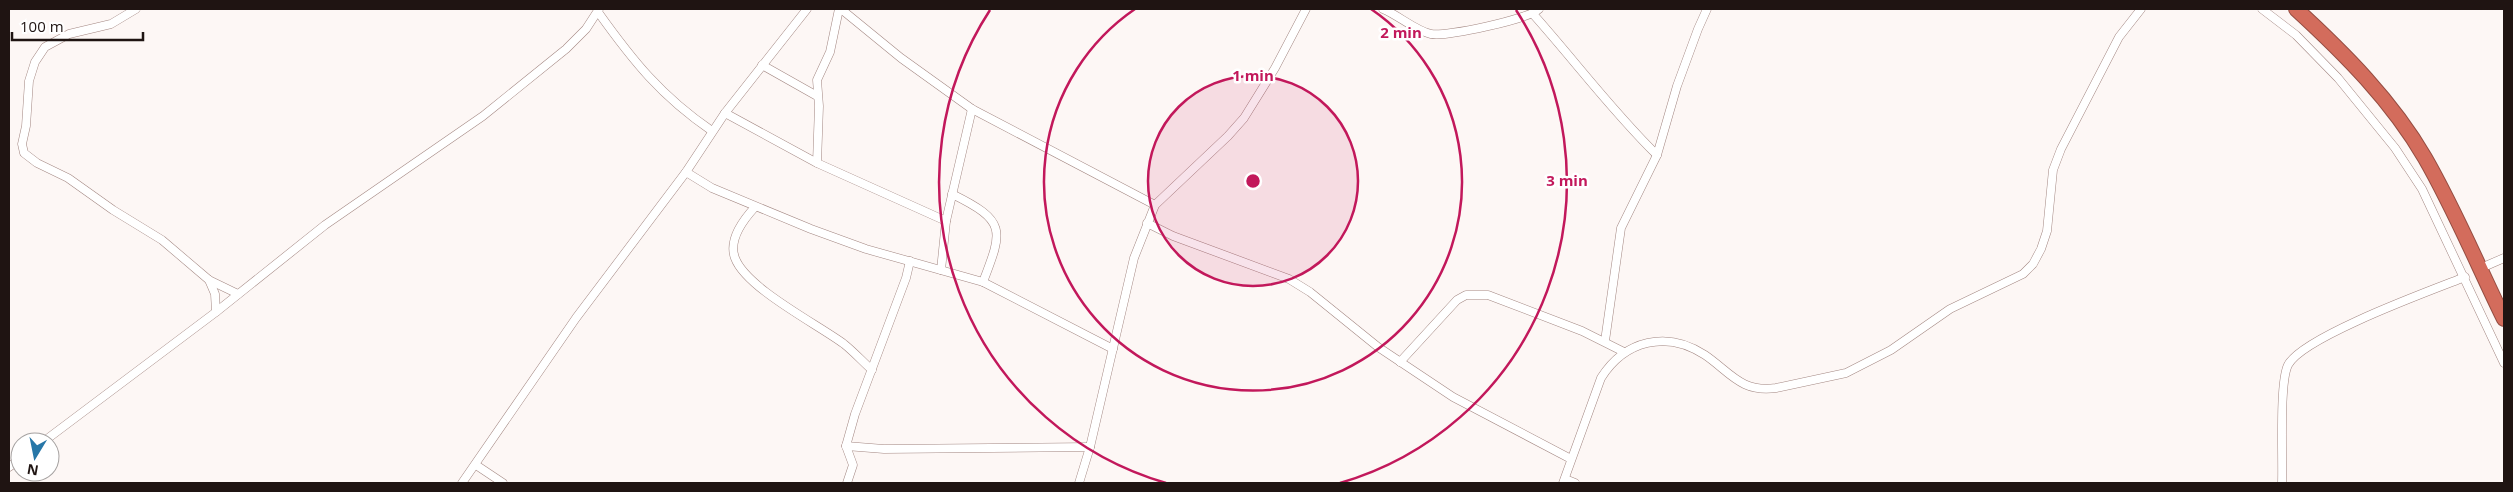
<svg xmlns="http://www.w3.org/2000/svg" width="2513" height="492" font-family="'Open Sans',sans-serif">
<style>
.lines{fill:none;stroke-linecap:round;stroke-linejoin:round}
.street-casing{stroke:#a38782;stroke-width:9}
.highway-casing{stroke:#944d42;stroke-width:16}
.street{stroke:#fff;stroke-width:8}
.highway{stroke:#d36c5c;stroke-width:14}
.ring{fill:none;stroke:#c2185b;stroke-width:2.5}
.centre{fill:#c2185b;stroke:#fff;stroke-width:2.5}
.ring-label{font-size:15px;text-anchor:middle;font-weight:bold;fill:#c2185b;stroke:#fff;stroke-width:5;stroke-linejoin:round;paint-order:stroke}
</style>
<rect width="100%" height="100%" fill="#fdf7f5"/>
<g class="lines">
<!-- street casing -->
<g class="street-casing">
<g id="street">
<polyline points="136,9 111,24 69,34 45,47 35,62 29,81 26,126 22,144 24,153 37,163 68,178 113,210 162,240 209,280 238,294"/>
<polyline points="841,9 901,58 972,109 1155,205"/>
<path d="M1383,9c15,6 33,22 48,25 15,3 98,-15 108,-25"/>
<polyline points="2262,9 2296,35 2338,78 2395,148 2422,189 2504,363"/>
<path d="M598,12c35,49 63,84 114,119"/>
<path d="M1533,14c42,47 79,97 124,141"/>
<polyline points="762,65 817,96"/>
<polyline points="725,113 817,163 946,221"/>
<polyline points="817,163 819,106 817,80 830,52 839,9"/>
<polyline points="686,172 712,188 811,229 866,249 983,282 1113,349"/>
<path d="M952,194c55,27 51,36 31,88"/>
<path d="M755,207c-11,12 -27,33 -20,51 11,30 82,66 109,86 10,8 19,18 28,26"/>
<polyline points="1147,223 1173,236 1289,279 1310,292 1378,347 1453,397 1571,459"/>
<polyline points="2481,268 2504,258"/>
<polyline points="941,270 946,221 972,109"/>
<polyline points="209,280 215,294 216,312"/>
<polyline points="1605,341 1621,228 1657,155 1677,86 1698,29 1707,9"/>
<polyline points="1400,362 1457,300 1466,295 1488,295 1582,331 1624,352"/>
<polyline points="43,442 216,312 325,225 483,116 566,49 586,29 599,9"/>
<polyline points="846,446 884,449 1090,447"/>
<polyline points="476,465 503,483"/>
<polyline points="9,467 20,459"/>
<polyline points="1565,479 1575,483"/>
<polyline points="462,483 576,318 686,172 725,113 807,9"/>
<polyline points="847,483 853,465 846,446 855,414 906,278 910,261"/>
<polyline points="1079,483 1090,447 1134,258 1155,205 1228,136 1244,118 1275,68 1306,9"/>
<path d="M1563,483l38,-105c24,-38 66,-48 104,-23 25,17 36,38 71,33l70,-15 45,-23 59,-41 73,-35 10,-10 8,-15 6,-18 6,-61 8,-21 58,-112 22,-28"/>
<path d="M2282,483c1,-24 -3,-100 6,-118 14,-28 144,-75 177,-88"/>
</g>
</g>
<!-- highway casing -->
<g class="highway-casing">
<path id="highway" d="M2296,9c48,44 96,92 129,149 30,52 53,108 79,161"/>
</g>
<!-- street -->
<use href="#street" class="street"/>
<!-- highway -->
<use href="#highway" class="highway"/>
</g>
<!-- distance rings -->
<circle cx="1253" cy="181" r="105" fill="#c2185b" fill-opacity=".12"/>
<g class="ring">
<circle cx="1253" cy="181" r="105"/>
<path d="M1371 9A209 209 0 1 1 1135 9"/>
<path d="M1166 483A314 314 0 0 1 990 10M1516 10A314 314 0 0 1 1340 483"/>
</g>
<circle cx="1253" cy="181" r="8" class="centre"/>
<g class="ring-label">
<text x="1401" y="38">2 min</text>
<text x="1253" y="81">1 min</text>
<text x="1567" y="186">3 min</text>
</g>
<!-- border -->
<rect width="2513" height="492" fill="none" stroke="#1f1412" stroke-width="20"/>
<!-- north arrow -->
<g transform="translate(35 457) rotate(190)"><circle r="24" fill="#ffffff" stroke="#a5a1a0"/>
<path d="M0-4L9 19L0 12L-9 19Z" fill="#2777a8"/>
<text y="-8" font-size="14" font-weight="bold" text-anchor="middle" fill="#1f1412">N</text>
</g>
<!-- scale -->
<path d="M12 32v8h131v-8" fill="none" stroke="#1f1412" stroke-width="2.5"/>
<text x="20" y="32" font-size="15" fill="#1f1412" stroke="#ffffff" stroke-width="4" paint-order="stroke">100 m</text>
</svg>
